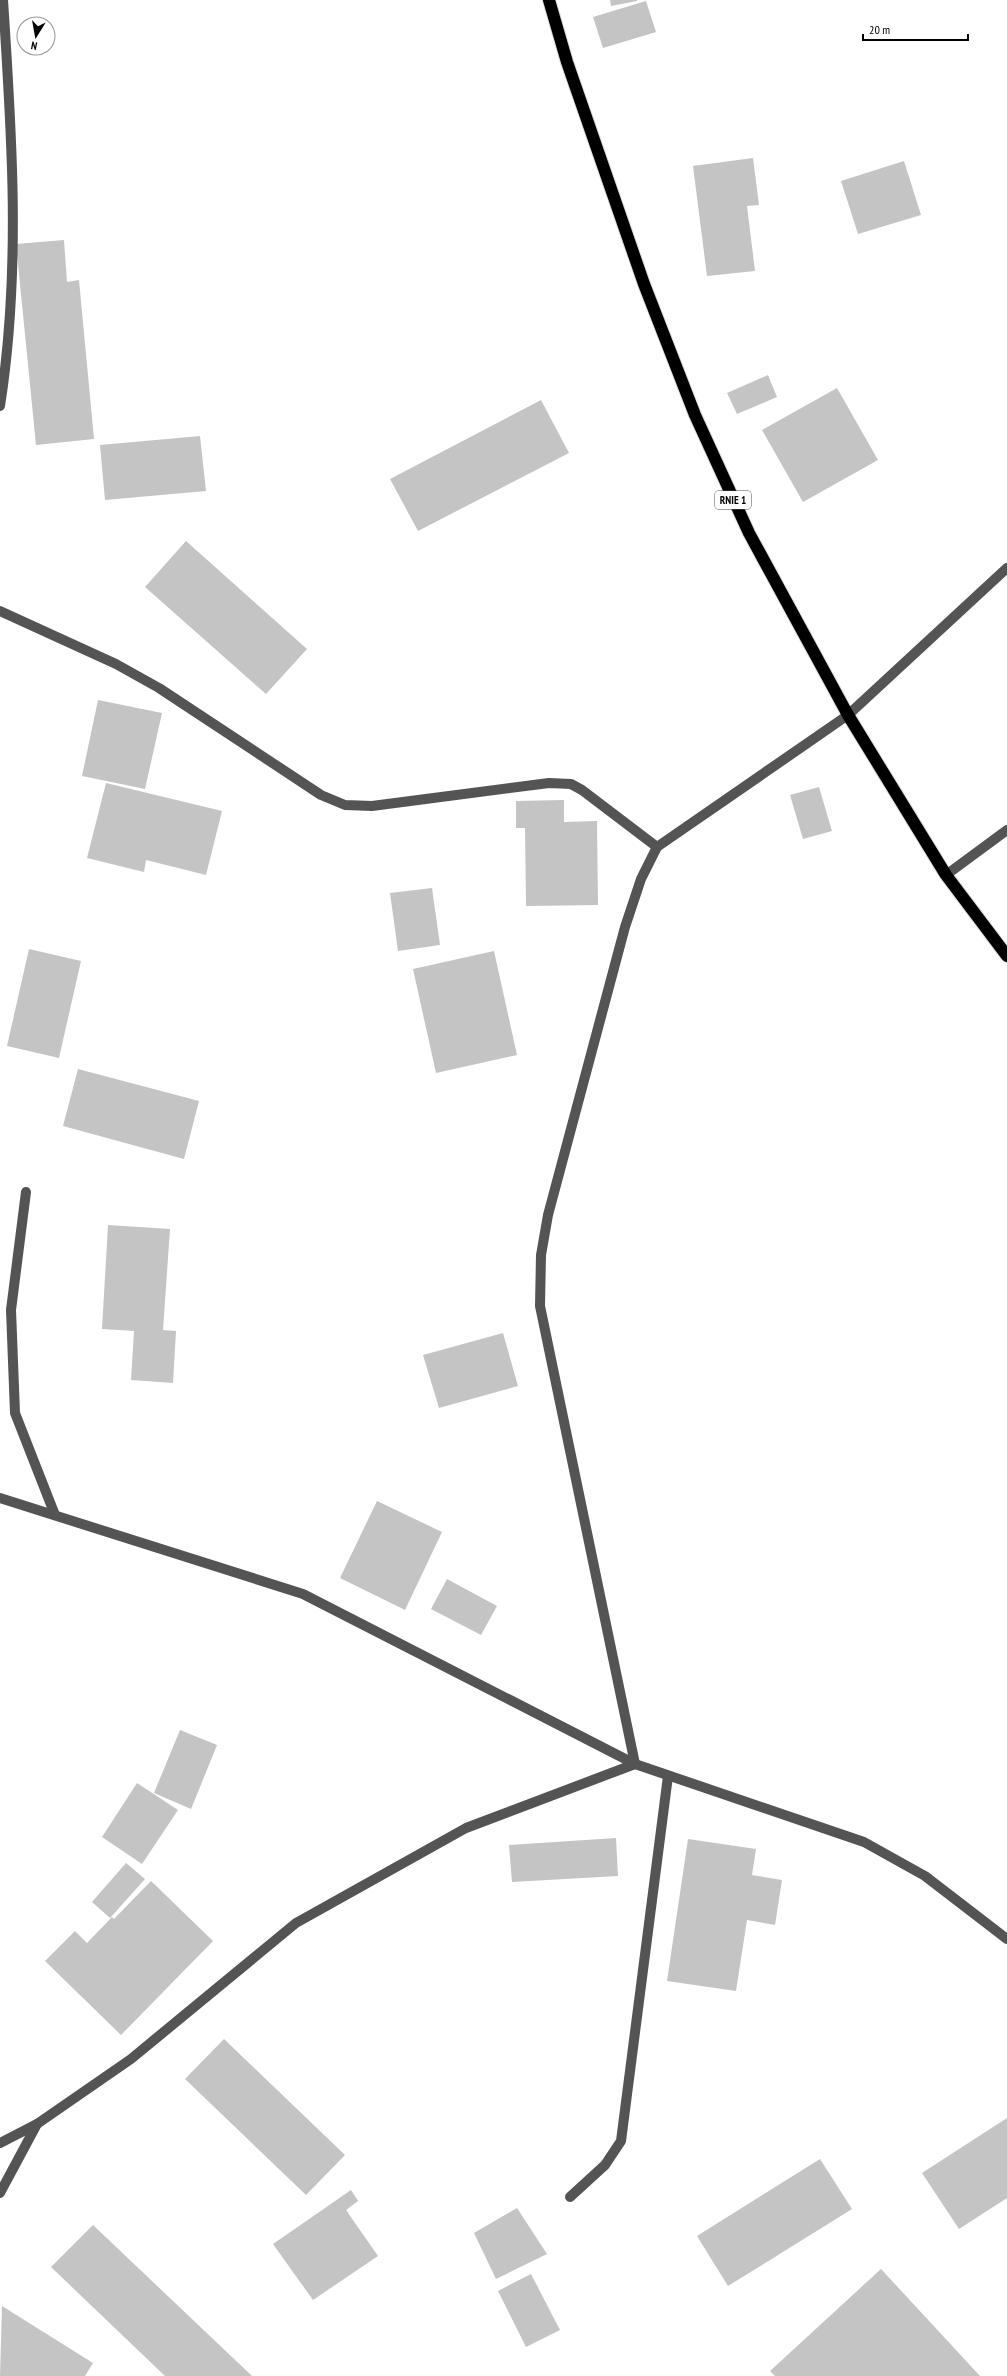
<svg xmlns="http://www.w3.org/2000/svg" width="1007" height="2376" font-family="'PT Sans Narrow',sans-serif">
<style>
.building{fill:#c4c4c4}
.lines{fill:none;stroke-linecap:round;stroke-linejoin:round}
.highway-casing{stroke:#dbdbdb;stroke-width:14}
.minor{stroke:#545454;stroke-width:10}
.highway{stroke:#000;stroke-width:12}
.labels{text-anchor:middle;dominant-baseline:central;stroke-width:3.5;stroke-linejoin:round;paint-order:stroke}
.shield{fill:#fff;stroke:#4c4c4c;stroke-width:1}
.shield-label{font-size:11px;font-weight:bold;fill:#000}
</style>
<rect width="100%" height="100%" fill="#fff"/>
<!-- building -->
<g class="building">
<polygon points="610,0 637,0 637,1 611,6"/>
<polygon points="646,1 656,32 603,48 593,17"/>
<polygon points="753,158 759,205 747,206 755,271 707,276 693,166"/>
<polygon points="904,161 921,215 858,234 841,181"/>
<polygon points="64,240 67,282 79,280 94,439 36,445 16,244"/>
<polygon points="768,375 777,397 737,414 727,393"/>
<polygon points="837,388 878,460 803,502 762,430"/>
<polygon points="541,400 569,453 418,531 390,479"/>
<polygon points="200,436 206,491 105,500 100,445"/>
<polygon points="186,541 307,649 266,694 145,587"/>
<polygon points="98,700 162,713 145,789 82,776"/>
<polygon points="106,783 222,811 206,875 146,860 144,872 87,858"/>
<polygon points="819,787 832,831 803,839 790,795"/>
<polygon points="564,800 564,822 597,821 598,905 526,906 525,828 516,828 516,801"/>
<polygon points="432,888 440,945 398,951 390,893"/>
<polygon points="29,949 81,961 59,1058 7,1046"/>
<polygon points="494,951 517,1055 436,1073 413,969"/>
<polygon points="78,1069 199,1101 184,1159 63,1126"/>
<polygon points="108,1225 170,1229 163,1330 176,1331 173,1383 131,1380 134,1331 102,1329"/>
<polygon points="503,1333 518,1386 439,1408 423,1355"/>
<polygon points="377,1501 442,1532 405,1610 340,1578"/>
<polygon points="447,1579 497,1606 481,1635 431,1609"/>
<polygon points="180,1730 217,1745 191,1809 154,1793"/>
<polygon points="137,1783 178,1810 142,1864 102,1837"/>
<polygon points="616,1838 618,1876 512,1882 509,1845"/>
<polygon points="688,1839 756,1849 752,1875 782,1880 775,1925 747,1920 736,1991 667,1981"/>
<polygon points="126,1863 145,1879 110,1918 92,1902"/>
<polygon points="151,1881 213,1941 121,2035 45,1961 75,1931 87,1943 112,1917 114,1919"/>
<polygon points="224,2039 345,2155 306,2195 185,2079"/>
<polygon points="1007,2118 1007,2198 959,2229 922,2173"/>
<polygon points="820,2159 852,2209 728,2286 697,2236"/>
<polygon points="351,2190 358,2201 346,2210 378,2256 313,2300 273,2244"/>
<polygon points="517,2208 547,2254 496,2279 474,2233"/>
<polygon points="93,2225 252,2376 165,2376 51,2267"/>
<polygon points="881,2269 980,2376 775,2376 770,2371"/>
<polygon points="531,2274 560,2330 526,2347 498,2291"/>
<polygon points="2,2306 93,2363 85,2376 0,2376"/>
</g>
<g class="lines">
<!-- highway casing -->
<g class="highway-casing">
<polyline id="highway" points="549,0 567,62 644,284 695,415 749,533 848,715 946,875 1007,956"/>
</g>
<!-- minor -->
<g class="minor">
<path d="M0,406c21,-134 12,-271 3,-406"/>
<polyline points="0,611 116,664 159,688 321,795 345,805 372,806 549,783 571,784 582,790 657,847"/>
<polyline points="946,875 1007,830"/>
<polyline points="26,1192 11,1310 15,1413 55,1515"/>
<polyline points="0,1498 303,1594 635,1764 864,1842 925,1876 1007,1939"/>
<polyline points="0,2143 37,2124 131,2059 296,1923 466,1828 635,1764 540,1306 541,1255 548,1215 625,927 641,879 657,847 848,715 1007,568"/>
<polyline points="0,2193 37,2124"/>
<polyline points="570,2197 605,2165 621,2141 668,1776"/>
</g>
<!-- highway -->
<use href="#highway" class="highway"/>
</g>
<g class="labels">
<!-- shield labels -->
<rect class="shield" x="715" y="491" width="36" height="18" rx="3"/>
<g class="shield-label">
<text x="733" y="500">RNIE 1</text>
</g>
</g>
<!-- north arrow -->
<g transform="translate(36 36) rotate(191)"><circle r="19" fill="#ffffff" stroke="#999999"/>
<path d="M0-3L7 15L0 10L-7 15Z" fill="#000000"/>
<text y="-6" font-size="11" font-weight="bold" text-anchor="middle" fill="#000000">N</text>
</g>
<!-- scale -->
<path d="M863 34v6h105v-6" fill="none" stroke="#000000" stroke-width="2"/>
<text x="869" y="34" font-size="12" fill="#000000" stroke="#ffffff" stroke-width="3" paint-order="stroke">20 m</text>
</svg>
